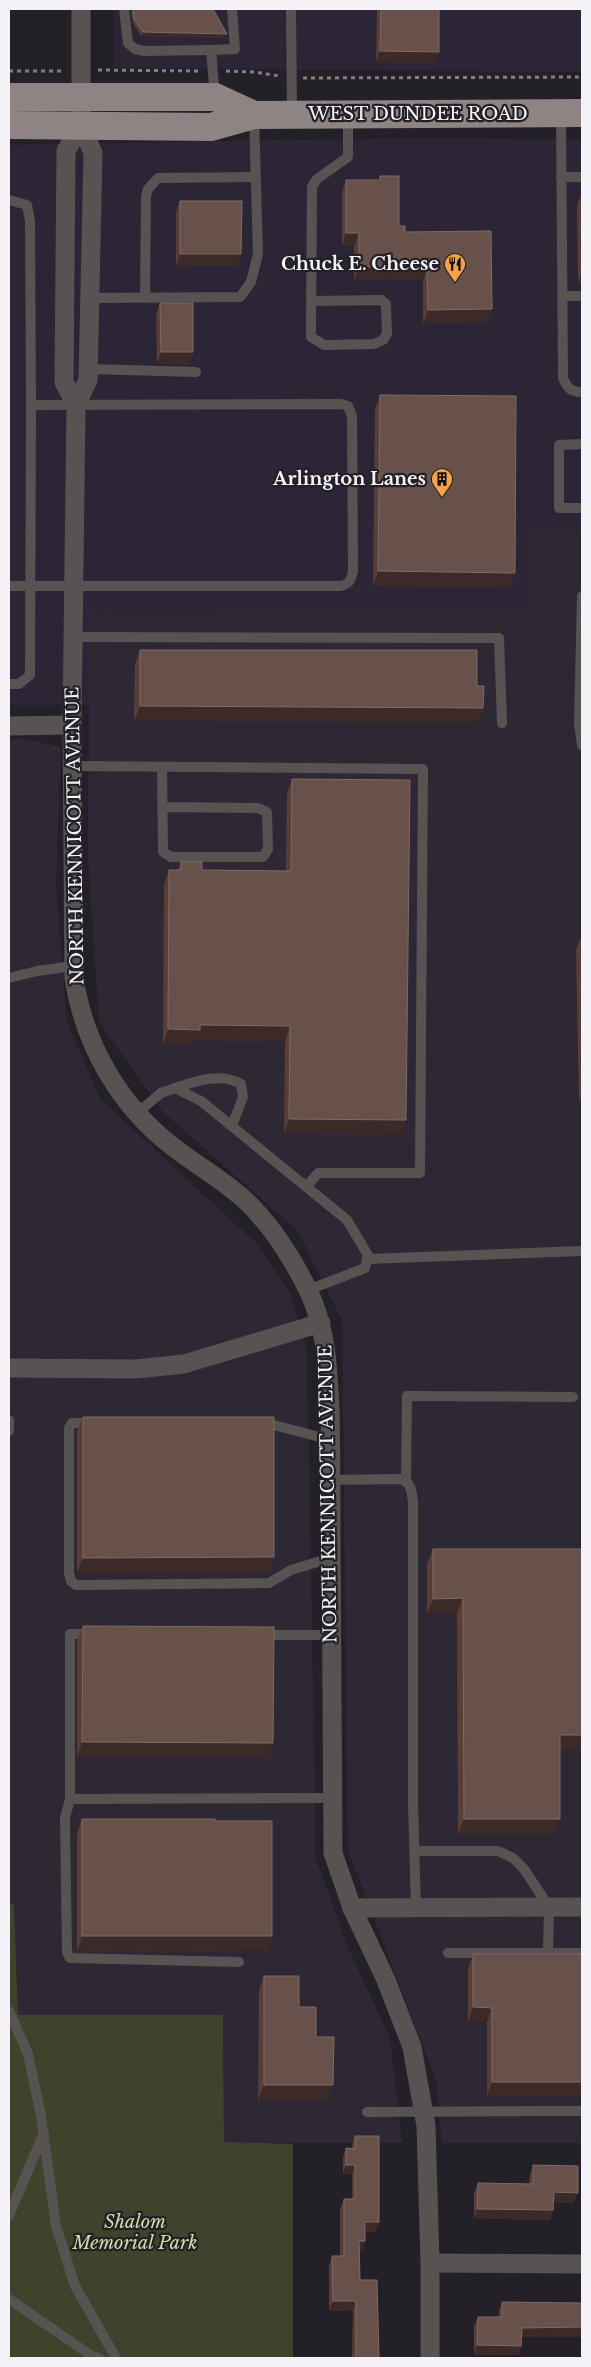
<svg xmlns="http://www.w3.org/2000/svg" width="591" height="2367" font-family="'Libre Baskerville',serif">
<style>
.commercial{fill:#2c2535}
.built{fill:#2d2834}
.green{fill:#3d442b}
.lines{fill:none;stroke-linecap:round;stroke-linejoin:round}
.path{stroke:#817e84;stroke-width:3;stroke-dasharray:4 4;stroke-linecap:butt}
.service{stroke:#575353;stroke-width:10}
.minor{stroke:#575353;stroke-width:19}
.primary{stroke:#8d8483;stroke-width:28}
.wall{fill:#583e37}
.shaded-wall{fill:#3c2a28}
.building{fill:#69514b;stroke:#7f6a66}
.labels{text-anchor:middle;dominant-baseline:central;stroke-width:4.5;stroke-linejoin:round;paint-order:stroke}
.street-label{font-size:18px;fill:#f5f3f8;stroke:#232027}
.poi-label{font-size:18px;font-weight:bold;fill:#f5f3f8;stroke:#232027;text-anchor:end}
.park-label{font-size:18px;font-style:italic;fill:#cfdfa9;stroke:#232027}
</style>
<rect width="100%" height="100%" fill="#232027"/>
<!-- commercial -->
<g class="commercial">
<polygon points="114,9 582,9 582,72 114,68"/>
<polygon points="399,138 582,139 582,530 529,531 530,611 88,613 89,705 9,705 9,145"/>
</g>
<!-- built -->
<g class="built">
<polygon points="582,530 582,2143 442,2143 436,2081 348,1850 342,1320 298,1231 163,1112 99,1022 88,855 89,705 88,613 529,611 529,531"/>
<polygon points="9,739 25,739 61,747 56,886 67,1022 100,1099 256,1243 290,1292 307,1350 316,1859 348,1948 390,2038 402,2143 224,2143 223,2015 18,2015 14,1905 9,1904"/>
</g>
<!-- green -->
<polygon class="green" points="9,1904 14,1904 18,2015 223,2015 224,2142 293,2144 293,2358 9,2358"/>
<g class="lines">
<!-- path -->
<g class="path">
<polyline points="98,70 200,71"/>
<polyline points="9,71 65,71"/>
<polyline points="226,71 255,72 279,76"/>
<polyline points="303,78 582,77"/>
</g>
<!-- service -->
<g class="service">
<polyline points="124,9 128,43 135,49 144,51 211,50"/>
<polyline points="291,9 292,114"/>
<polyline points="215,97 211,50 235,49 232,9"/>
<path d="M561,114l2,264c4,10 8,14 19,14"/>
<polyline points="561,177 582,177"/>
<path d="M9,200l18,5 3,16 1,184 310,-1 7,2 4,10 1,155c-2,9 -3,13 -13,15h-331"/>
<polyline points="562,296 582,296"/>
<polyline points="90,298 240,297 251,282 258,254 254,116"/>
<polyline points="145,298 146,196 148,189 158,178 256,177"/>
<polyline points="311,301 381,300 386,304 387,334 383,340 374,344 324,345 311,337 312,187 317,179 348,157 348,115"/>
<polyline points="89,369 196,372"/>
<polyline points="582,444 559,445 559,508 582,508"/>
<polyline points="582,596 579,723 582,745"/>
<polyline points="73,637 499,638 502,723"/>
<polyline points="9,684 19,684 30,675 31,405"/>
<polyline points="73,766 423,769 420,1173 318,1173 307,1186"/>
<polyline points="162,767 163,852 171,857 263,857 268,849 267,812 258,808 163,807"/>
<polyline points="9,978 37,971 73,966"/>
<path d="M175,1088c21,-7 46,-16 66,-4l2,13 -11,29"/>
<polyline points="136,1114 161,1093 175,1088 201,1101 347,1220 368,1255 365,1268 308,1290"/>
<polyline points="367,1259 582,1251"/>
<polyline points="9,1420 9,1431"/>
<polyline points="262,1422 331,1440"/>
<polyline points="93,1423 72,1423 69,1428 69,1573 71,1581 76,1585 269,1583 291,1570 331,1558"/>
<path d="M331,1480l70,-1c11,4 11,14 12,24v301l3,104"/>
<polyline points="406,1481 407,1396 573,1397"/>
<polyline points="93,1634 70,1634 70,1799 65,1818 67,1952 70,1958 239,1962"/>
<polyline points="260,1635 332,1635"/>
<polyline points="70,1799 333,1798"/>
<polyline points="415,1851 498,1851 513,1858 524,1869 549,1907 548,1953"/>
<polyline points="448,1953 582,1953"/>
<polyline points="9,2011 28,2054 41,2116 56,2226 75,2286 116,2358"/>
<polyline points="367,2112 582,2111"/>
<polyline points="9,2215 44,2133"/>
<polyline points="9,2299 92,2356 99,2358"/>
</g>
<!-- minor -->
<g class="minor">
<path d="M81,9v116l12,28 -5,227 -12,25 -4,320 2,253c10,66 45,127 98,168 24,19 52,34 74,55 26,25 45,55 61,87 20,40 21,80 23,123 1,41 1,81 1,122 1,106 1,213 2,320l19,55 34,72 26,67 14,79 4,137v95"/>
<polyline points="76,405 64,382 66,151 81,125"/>
<polyline points="9,726 72,725"/>
<polyline points="9,1368 136,1369 184,1364 321,1323"/>
<polyline points="352,1908 582,1907"/>
<polyline points="430,2263 582,2264"/>
</g>
<!-- primary -->
<g class="primary">
<polyline points="9,97 215,97 254,115"/>
<polyline points="9,125 211,127 254,115 582,113"/>
</g>
</g>
<!-- wall -->
<g class="wall">
<polygon points="133,9 226,38 141,36 133,23 131,13"/>
<polygon points="377,9 439,9 435,63 376,62"/>
<polygon points="380,176 399,226 405,232 487,322 423,323 423,280 354,280 354,246 342,246 342,193 346,180 379,180"/>
<polygon points="582,192 582,284 578,284 577,206"/>
<polygon points="180,201 241,254 237,266 176,265 176,212"/>
<polygon points="160,303 193,352 189,364 157,363 156,314"/>
<polygon points="380,395 515,573 509,587 373,586 375,409"/>
<polygon points="140,650 477,686 478,722 134,721 135,665"/>
<polygon points="292,779 401,1134 284,1133 285,1041 196,1040 194,1044 163,1044 164,885 169,870 178,870 181,862 202,870 286,871 287,793"/>
<polygon points="582,935 582,1101 579,1101 576,950"/>
<polygon points="83,1417 274,1557 269,1572 77,1572 77,1431"/>
<polygon points="433,1549 582,1750 560,1750 555,1834 458,1834 457,1613 427,1613 427,1564"/>
<polygon points="83,1626 273,1743 267,1757 77,1757 77,1641"/>
<polygon points="82,1819 215,1821 272,1936 267,1950 77,1951 77,1833"/>
<polygon points="473,1954 582,1954 487,2096 487,2022 468,2022 468,1969"/>
<polygon points="264,1976 316,2037 328,2100 258,2100 259,1991"/>
<polygon points="355,2136 379,2222 375,2232 365,2232 362,2251 359,2251 360,2280 379,2357 379,2358 352,2358 353,2310 329,2311 329,2266 332,2256 340,2256 340,2209 344,2199 352,2199 352,2174 343,2174 343,2158 346,2148 352,2148 352,2145"/>
<polygon points="533,2165 574,2203 554,2202 550,2220 474,2218 474,2193 478,2183 529,2184 530,2175"/>
<polygon points="502,2302 521,2337 521,2346 518,2355 474,2355 474,2326 478,2317 499,2317 499,2311"/>
</g>
<!-- shaded-wall -->
<g class="shaded-wall">
<polygon points="143,32 227,34 226,38 141,36"/>
<polygon points="380,51 439,52 435,63 376,62"/>
<polygon points="346,233 359,233 354,246 342,246"/>
<polygon points="180,254 241,254 237,266 176,265"/>
<polygon points="359,267 427,267 423,280 354,280"/>
<polygon points="582,272 582,284 578,284"/>
<polygon points="492,309 487,322 423,323 428,310"/>
<polygon points="161,352 193,352 189,364 157,363"/>
<polygon points="378,571 515,573 509,587 373,586"/>
<polygon points="140,706 483,708 478,722 134,721"/>
<polygon points="200,1025 290,1026 285,1041 196,1040 194,1044 163,1044 168,1029"/>
<polygon points="582,1093 582,1101 579,1101"/>
<polygon points="289,1119 406,1120 401,1134 284,1133"/>
<polygon points="274,1557 269,1572 77,1572 83,1558"/>
<polygon points="463,1598 457,1613 427,1613 433,1599"/>
<polygon points="560,1735 582,1735 582,1750 555,1750"/>
<polygon points="82,1742 273,1743 267,1757 77,1757"/>
<polygon points="464,1819 560,1819 555,1834 458,1834"/>
<polygon points="82,1936 272,1936 267,1950 77,1951"/>
<polygon points="473,2007 492,2008 487,2022 468,2022"/>
<polygon points="492,2082 582,2082 582,2096 487,2096"/>
<polygon points="264,2085 333,2085 328,2100 258,2100"/>
<polygon points="346,2165 355,2165 352,2174 343,2174"/>
<polygon points="554,2192 578,2193 574,2203 550,2202"/>
<polygon points="477,2209 553,2210 550,2220 474,2218"/>
<polygon points="365,2222 379,2222 375,2232 361,2232"/>
<polygon points="359,2241 365,2241 362,2251 355,2251"/>
<polygon points="333,2301 356,2301 353,2310 329,2311"/>
<polygon points="582,2327 582,2337 518,2337 522,2328"/>
<polygon points="477,2345 521,2346 518,2355 474,2355"/>
</g>
<!-- building -->
<g class="building">
<polygon points="133,9 213,9 227,34 143,32 134,19"/>
<polygon points="381,9 439,9 439,52 380,51"/>
<polygon points="380,176 399,176 399,226 405,226 405,232 491,231 492,309 428,310 427,267 359,267 359,233 346,233 346,180 380,180"/>
<polygon points="180,201 242,201 241,254 180,254"/>
<polygon points="160,303 193,303 193,352 161,352"/>
<polygon points="380,395 516,396 515,573 378,571"/>
<polygon points="140,650 477,650 477,686 484,686 483,708 140,706"/>
<polygon points="292,779 410,780 406,1120 289,1119 290,1026 200,1025 200,1030 168,1029 169,870 181,870 181,862 202,862 202,870 291,871"/>
<polygon points="83,1417 274,1417 274,1557 83,1558"/>
<polygon points="433,1549 582,1549 582,1735 560,1735 560,1819 464,1819 463,1598 433,1599"/>
<polygon points="83,1626 274,1627 273,1743 82,1742"/>
<polygon points="82,1819 215,1819 215,1821 272,1821 272,1936 82,1936"/>
<polygon points="473,1954 582,1954 582,2082 492,2082 492,2008 473,2007"/>
<polygon points="264,1976 299,1976 299,2007 316,2007 316,2037 334,2037 333,2085 264,2085"/>
<polygon points="355,2136 379,2136 379,2222 365,2222 365,2241 359,2241 360,2280 377,2280 379,2357 377,2357 377,2358 356,2358 356,2301 333,2301 332,2256 344,2256 344,2199 355,2199 355,2165 346,2165 346,2148 355,2149"/>
<polygon points="533,2165 578,2166 578,2193 554,2192 553,2210 477,2209 478,2183 533,2184"/>
<polygon points="502,2302 582,2303 582,2327 522,2328 521,2346 477,2345 478,2317 502,2317"/>
</g>
<!-- icons -->
<defs>
<g id="restaurant-pin" transform="scale(1.125)"><path d="M0 17L-7.5 6A9.5 9.5 0 1 1 7.5 6Z" fill="#f6a247" stroke="#232027"/><path d="M-5-6h1v4h1v-4h1v4h1v-4h1v5L-1.5 .5V6h-2V.5L-5-1ZM5-6V6H3V1.5H1.5Q1.5-4 5-6Z" fill="#111"/></g>
<g id="building-pin" transform="scale(1.125)"><path d="M0 17L-7.5 6A9.5 9.5 0 1 1 7.5 6Z" fill="#f6a247" stroke="#232027"/><path d="M-4-6H4V6H1V3H-1V6H-4ZM-2.5-4.3h1.7v1.8h-1.7ZM.8-4.3h1.7v1.8H.8ZM-2.5-1h1.7V.8h-1.7ZM.8-1h1.7V.8H.8Z" fill="#111"/></g>
</defs>
<g fill-rule="evenodd">
<use href="#restaurant-pin" x="455" y="264"/>
<use href="#building-pin" x="442" y="479"/>
</g>
<g class="labels">
<!-- street labels -->
<g class="street-label">
<text x="418" y="114">WEST DUNDEE ROAD</text>
<text transform="translate(75 836) rotate(-91)">NORTH KENNICOTT AVENUE</text>
<text transform="translate(328 1494) rotate(-91)">NORTH KENNICOTT AVENUE</text>
</g>
<!-- poi labels -->
<g class="poi-label">
<text x="439" y="264">Chuck E. Cheese</text>
<text x="426" y="479">Arlington Lanes</text>
</g>
<!-- park labels -->
<g class="park-label">
<text x="135" y="2222">Shalom<tspan x="135" dy="21">Memorial Park</tspan></text>
</g>
</g>
<!-- border -->
<rect width="591" height="2367" fill="none" stroke="#f5f3f8" stroke-width="20"/>
</svg>
